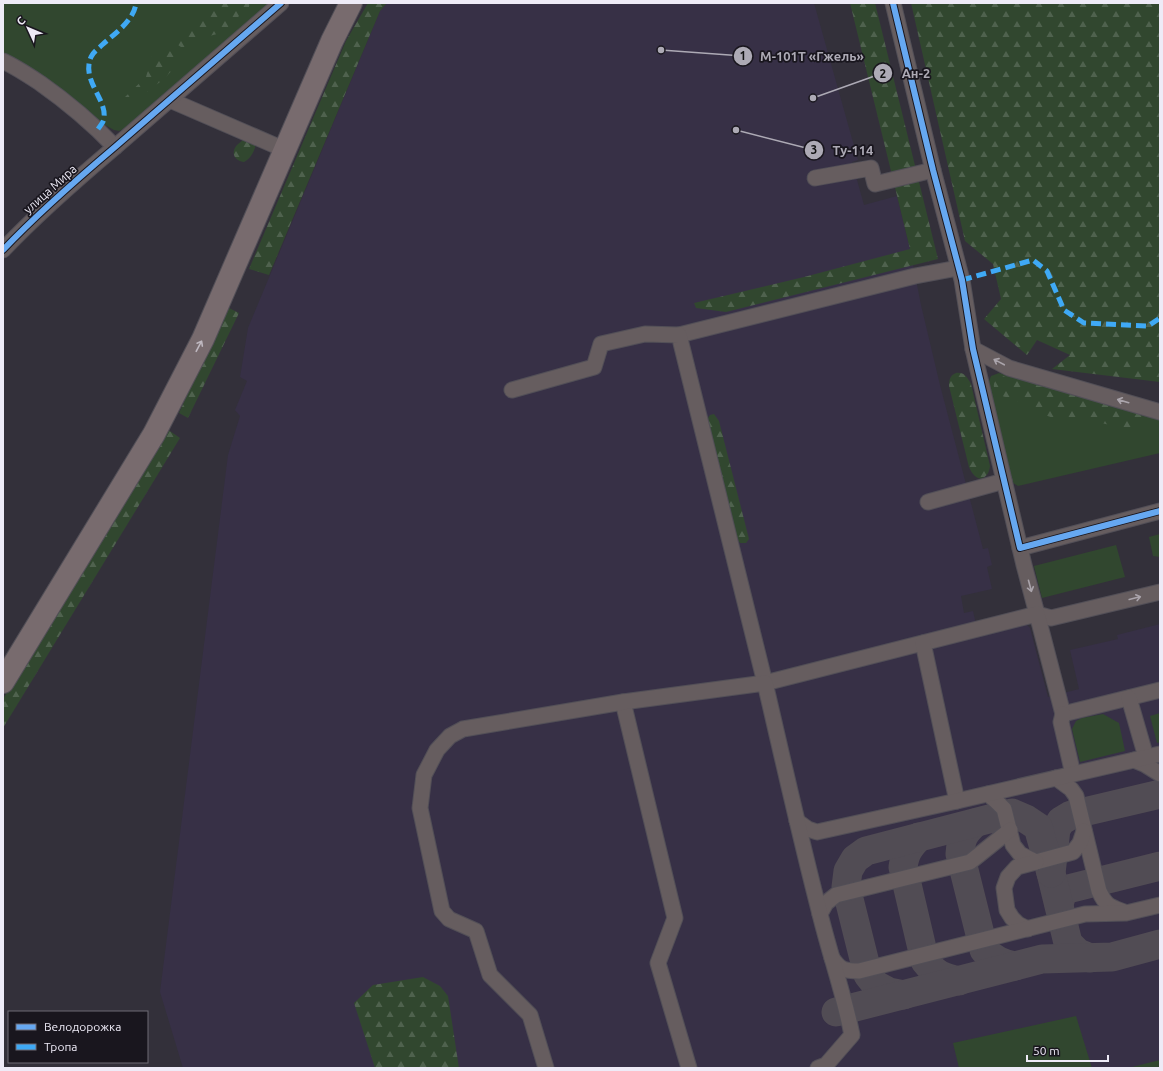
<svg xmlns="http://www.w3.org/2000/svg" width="1163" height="1071" font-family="Ubuntu,sans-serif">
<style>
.built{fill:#373046}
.grass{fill:#31472f}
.forest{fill:url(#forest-firs)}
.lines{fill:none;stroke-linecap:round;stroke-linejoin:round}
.taxiway{stroke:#514c54;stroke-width:29}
.minor-casing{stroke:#524f57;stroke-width:17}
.highway-casing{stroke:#524f57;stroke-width:24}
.minor{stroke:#665d5f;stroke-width:15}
.highway{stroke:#786b6e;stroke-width:22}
.quiet{stroke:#3fa9f5;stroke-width:5;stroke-dasharray:10 5;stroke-linecap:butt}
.cycleway-casing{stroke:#19161e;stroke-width:8}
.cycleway{stroke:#66a8f1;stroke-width:6}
.oneway{stroke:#bfb8c0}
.oneway2{stroke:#aaa4ab}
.labels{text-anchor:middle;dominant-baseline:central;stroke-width:3.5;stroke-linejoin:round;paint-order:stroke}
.street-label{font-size:12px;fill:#eeebf7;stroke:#19161e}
.leader{fill:none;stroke:#adaab5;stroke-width:1.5}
.callout-dot{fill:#adaab5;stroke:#19161e;stroke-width:1.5}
.mark-label{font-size:12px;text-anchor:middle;font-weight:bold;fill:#111}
.callout-label{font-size:13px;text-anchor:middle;font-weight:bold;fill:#adaab5;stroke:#19161e;stroke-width:3.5;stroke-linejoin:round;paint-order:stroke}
</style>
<defs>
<pattern id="forest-firs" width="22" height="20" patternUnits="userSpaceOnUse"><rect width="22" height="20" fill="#31472f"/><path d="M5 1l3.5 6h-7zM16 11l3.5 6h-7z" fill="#4f624e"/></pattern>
</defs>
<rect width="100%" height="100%" fill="#33303a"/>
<!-- built -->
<polygon class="built" points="387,3 814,3 858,160 852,162 864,205 897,196 910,249 921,305 940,385 983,549 988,548 992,565 987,567 992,589 961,596 964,613 973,611 976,624 971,638 1026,624 1030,628 1048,697 1079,689 1070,650 1118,639 1117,635 1160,624 1160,1068 183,1068 160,992 228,455 240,416 235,410 247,381 240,377 248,328 380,11"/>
<!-- grass -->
<g class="grass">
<polygon points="3,3 271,3 130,126 119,131 114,130 105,125 78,104 3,55"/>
<polygon points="999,373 1153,414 1160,421 1160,453 1018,486 1010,481 987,385 991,376"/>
<polygon points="1160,534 1160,557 1153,556 1149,537"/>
<polygon points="1116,545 1125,577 1042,598 1034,566"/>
<polygon points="1160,713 1160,742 1157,743 1150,716"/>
<polygon points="1103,714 1119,723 1125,751 1080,762 1072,729 1076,721 1082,718"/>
<polygon points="1076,1016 1092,1068 959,1068 953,1043"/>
<polygon points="1160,1060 1160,1068 1128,1068"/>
</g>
<!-- forest -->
<g class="forest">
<path d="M222,3h28l-2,7 -16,11 -5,8 -10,5 -15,4 -18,11 -6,-4c3,-14 32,-33 44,-42z"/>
<polygon points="368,3 387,3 380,11 269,275 249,269 346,41"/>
<polygon points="850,3 875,3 938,259 726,312 696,308 694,303 804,277 910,249"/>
<polygon points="911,3 1160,3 1160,382 1052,369 1070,355 1037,340 1027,355 984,319 1001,299 993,264 965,241"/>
<polygon points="162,49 173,52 176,57 176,66 164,79 131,104 126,106 122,105 121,103 125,97 146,77 152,56"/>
<path d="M245,138l11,6c-2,8 -5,14 -12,18 -9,-1 -14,-9 -7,-17 2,-2 5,-4 8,-7z"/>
<polygon points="227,307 239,313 188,418 179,413"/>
<path d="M956,373c8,-1 11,4 15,11l19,82c-1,7 -3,10 -9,13 -7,-2 -9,-6 -12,-12l-20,-81c0,-6 1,-11 7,-13z"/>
<path d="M1002,376l133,35c13,5 13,14 -1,16 -17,2 -34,-6 -51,-7 -9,-1 -19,0 -28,-2 -16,-3 -29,-14 -45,-20 -3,-1 -8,-1 -11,-4 -1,-1 -4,-3 -4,-4 -3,-5 0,-10 4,-13z"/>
<polygon points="714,414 719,421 749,539 746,543 740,543 737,539 707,419 710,415"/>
<polygon points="167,429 180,438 3,728 3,699"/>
<polygon points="423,977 440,986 448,996 459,1068 375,1068 354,1003 373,985"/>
</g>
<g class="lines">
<!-- taxiway -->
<g class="taxiway">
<path d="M975,823c-11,10 -14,15 -15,31l24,96c9,9 18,14 31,16"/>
<path d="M919,837c-10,10 -14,16 -16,30l22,94c11,14 17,16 34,20"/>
<polyline points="1059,904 1062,894 1068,889 1160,866"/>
<polyline points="1090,958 1078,953 1068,943 1051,873 1056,829 1061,821 1071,815 1160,794"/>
<polyline points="904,995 889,992 876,985 868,975 846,887 848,871 855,859 866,851 1012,813 1026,819 1038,827 1051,873"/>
<polyline points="836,1012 1042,959 1112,957 1160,944"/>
</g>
<!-- minor casing -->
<g class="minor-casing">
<g id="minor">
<polyline points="893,3 933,170 962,280 973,349 1024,565 1037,614 1051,618 1160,592"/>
<path d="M3,61c13,6 25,14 37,22 27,19 52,40 75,64"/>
<polyline points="170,100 274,145"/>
<polyline points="815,178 871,168 875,184 933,170"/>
<path d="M3,250c35,-37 73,-70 112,-103 56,-48 111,-96 166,-144"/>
<polyline points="679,335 915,276 958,268"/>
<polyline points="973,349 1009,368 1160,412"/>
<polyline points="512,390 594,367 601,344 645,334 679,335 765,683 1037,614 1063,714 1160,690"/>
<polyline points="928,502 1004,481"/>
<polyline points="1020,548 1160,511"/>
<polyline points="923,643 957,801"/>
<polyline points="1129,698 1146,757"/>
<polyline points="623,702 675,918 658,963 689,1068"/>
<polyline points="1063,714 1061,722 1073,774"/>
<polyline points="1134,760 1144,764 1160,774"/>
<path d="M1056,778l15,11 5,7 23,95c7,15 10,15 25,21"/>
<polyline points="988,794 997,802 1004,809 1013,845 1020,854 1036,862 1073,852 1080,843 1084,831"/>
<polyline points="797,821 808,829 817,832 957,801 1160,754"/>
<polyline points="820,914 826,903 836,895 970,862 1010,830"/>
<polyline points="1028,929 1018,924 1012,918 1007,910 1004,888 1008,877 1017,867 1036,862"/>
<path d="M832,958c8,12 13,13 27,13l226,-57 41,-1 34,-8"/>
<path d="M546,1068l-16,-53 -40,-40 -14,-44 -27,-12 -7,-8 -22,-103 4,-33 13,-25 13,-14 13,-7 160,-27 142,-19c18,77 35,154 55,231 10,41 24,80 32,121l-26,30 -8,3"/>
</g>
</g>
<!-- highway casing -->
<g class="highway-casing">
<polyline id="highway" points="3,682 154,434 203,339 332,41 351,3"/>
</g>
<!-- minor -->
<use href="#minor" class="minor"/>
<!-- highway -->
<use href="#highway" class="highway"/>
<!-- quiet -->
<g class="quiet">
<path d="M98,129c2,-3 6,-7 6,-11 3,-19 -23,-38 -13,-61 2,-5 7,-8 11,-12 12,-11 32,-24 34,-42"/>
<polyline points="962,280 1033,260 1047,271 1064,310 1084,323 1148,326 1160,318"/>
</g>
<!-- cycleway casing -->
<g class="cycleway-casing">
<g id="cycleway">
<polyline points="893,3 933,170 962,280 973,349 1020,548 1160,511"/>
<path d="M3,250c35,-37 73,-70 112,-103 56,-48 111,-96 166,-144"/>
</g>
</g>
<!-- cycleway -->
<use href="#cycleway" class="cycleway"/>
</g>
<!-- one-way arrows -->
<defs><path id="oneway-shaft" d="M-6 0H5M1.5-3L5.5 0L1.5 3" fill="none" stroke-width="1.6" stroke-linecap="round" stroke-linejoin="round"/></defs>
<use class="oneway" href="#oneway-shaft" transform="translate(199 346) rotate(-62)"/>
<g class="oneway2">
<use href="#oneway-shaft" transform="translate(999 362) rotate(-152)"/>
<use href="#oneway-shaft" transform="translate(1123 401) rotate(-164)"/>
<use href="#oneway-shaft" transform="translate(1030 586) rotate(75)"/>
<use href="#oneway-shaft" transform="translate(1135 598) rotate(-14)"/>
</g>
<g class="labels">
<!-- street labels -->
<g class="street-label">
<text transform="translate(50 189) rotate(-42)">улица Мира</text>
</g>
</g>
<!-- callouts -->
<path class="leader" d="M661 50L743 56M813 98L883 73M736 130L814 150"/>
<g class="callout-dot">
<circle cx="661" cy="50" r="4"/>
<circle cx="813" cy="98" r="4"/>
<circle cx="736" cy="130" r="4"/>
<circle cx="743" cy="56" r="10"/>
<circle cx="883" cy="73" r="10"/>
<circle cx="814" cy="150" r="10"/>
</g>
<g class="mark-label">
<text x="743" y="60">1</text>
<text x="883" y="78">2</text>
<text x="814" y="154">3</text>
</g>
<g class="callout-label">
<text x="812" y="61">М-101Т «Гжель»</text>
<text x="916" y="78">Ан-2</text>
<text x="853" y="155">Ту-114</text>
</g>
<!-- border -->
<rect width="1163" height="1071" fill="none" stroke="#eeebf7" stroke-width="8"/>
<!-- legend -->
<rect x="8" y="1011" width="140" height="52" fill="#19161e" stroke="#6e6b75"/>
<rect x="16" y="1024" width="20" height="6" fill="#66a8f1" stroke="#6e6b75"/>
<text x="44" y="1031" font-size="12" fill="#eeebf7">Велодорожка</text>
<rect x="16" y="1044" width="20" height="6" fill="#3fa9f5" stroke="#6e6b75"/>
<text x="44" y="1051" font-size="12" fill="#eeebf7">Тропа</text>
<!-- north arrow -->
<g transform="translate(28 28) rotate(314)" stroke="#19161e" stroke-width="3" paint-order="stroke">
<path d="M0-3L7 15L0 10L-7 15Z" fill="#eeebf7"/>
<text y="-6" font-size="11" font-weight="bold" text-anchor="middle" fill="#eeebf7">С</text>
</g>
<!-- scale -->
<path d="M1027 1055v6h81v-6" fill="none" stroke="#eeebf7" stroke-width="2"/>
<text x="1033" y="1055" font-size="12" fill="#eeebf7" stroke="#19161e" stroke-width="3" paint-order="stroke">50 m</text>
</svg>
